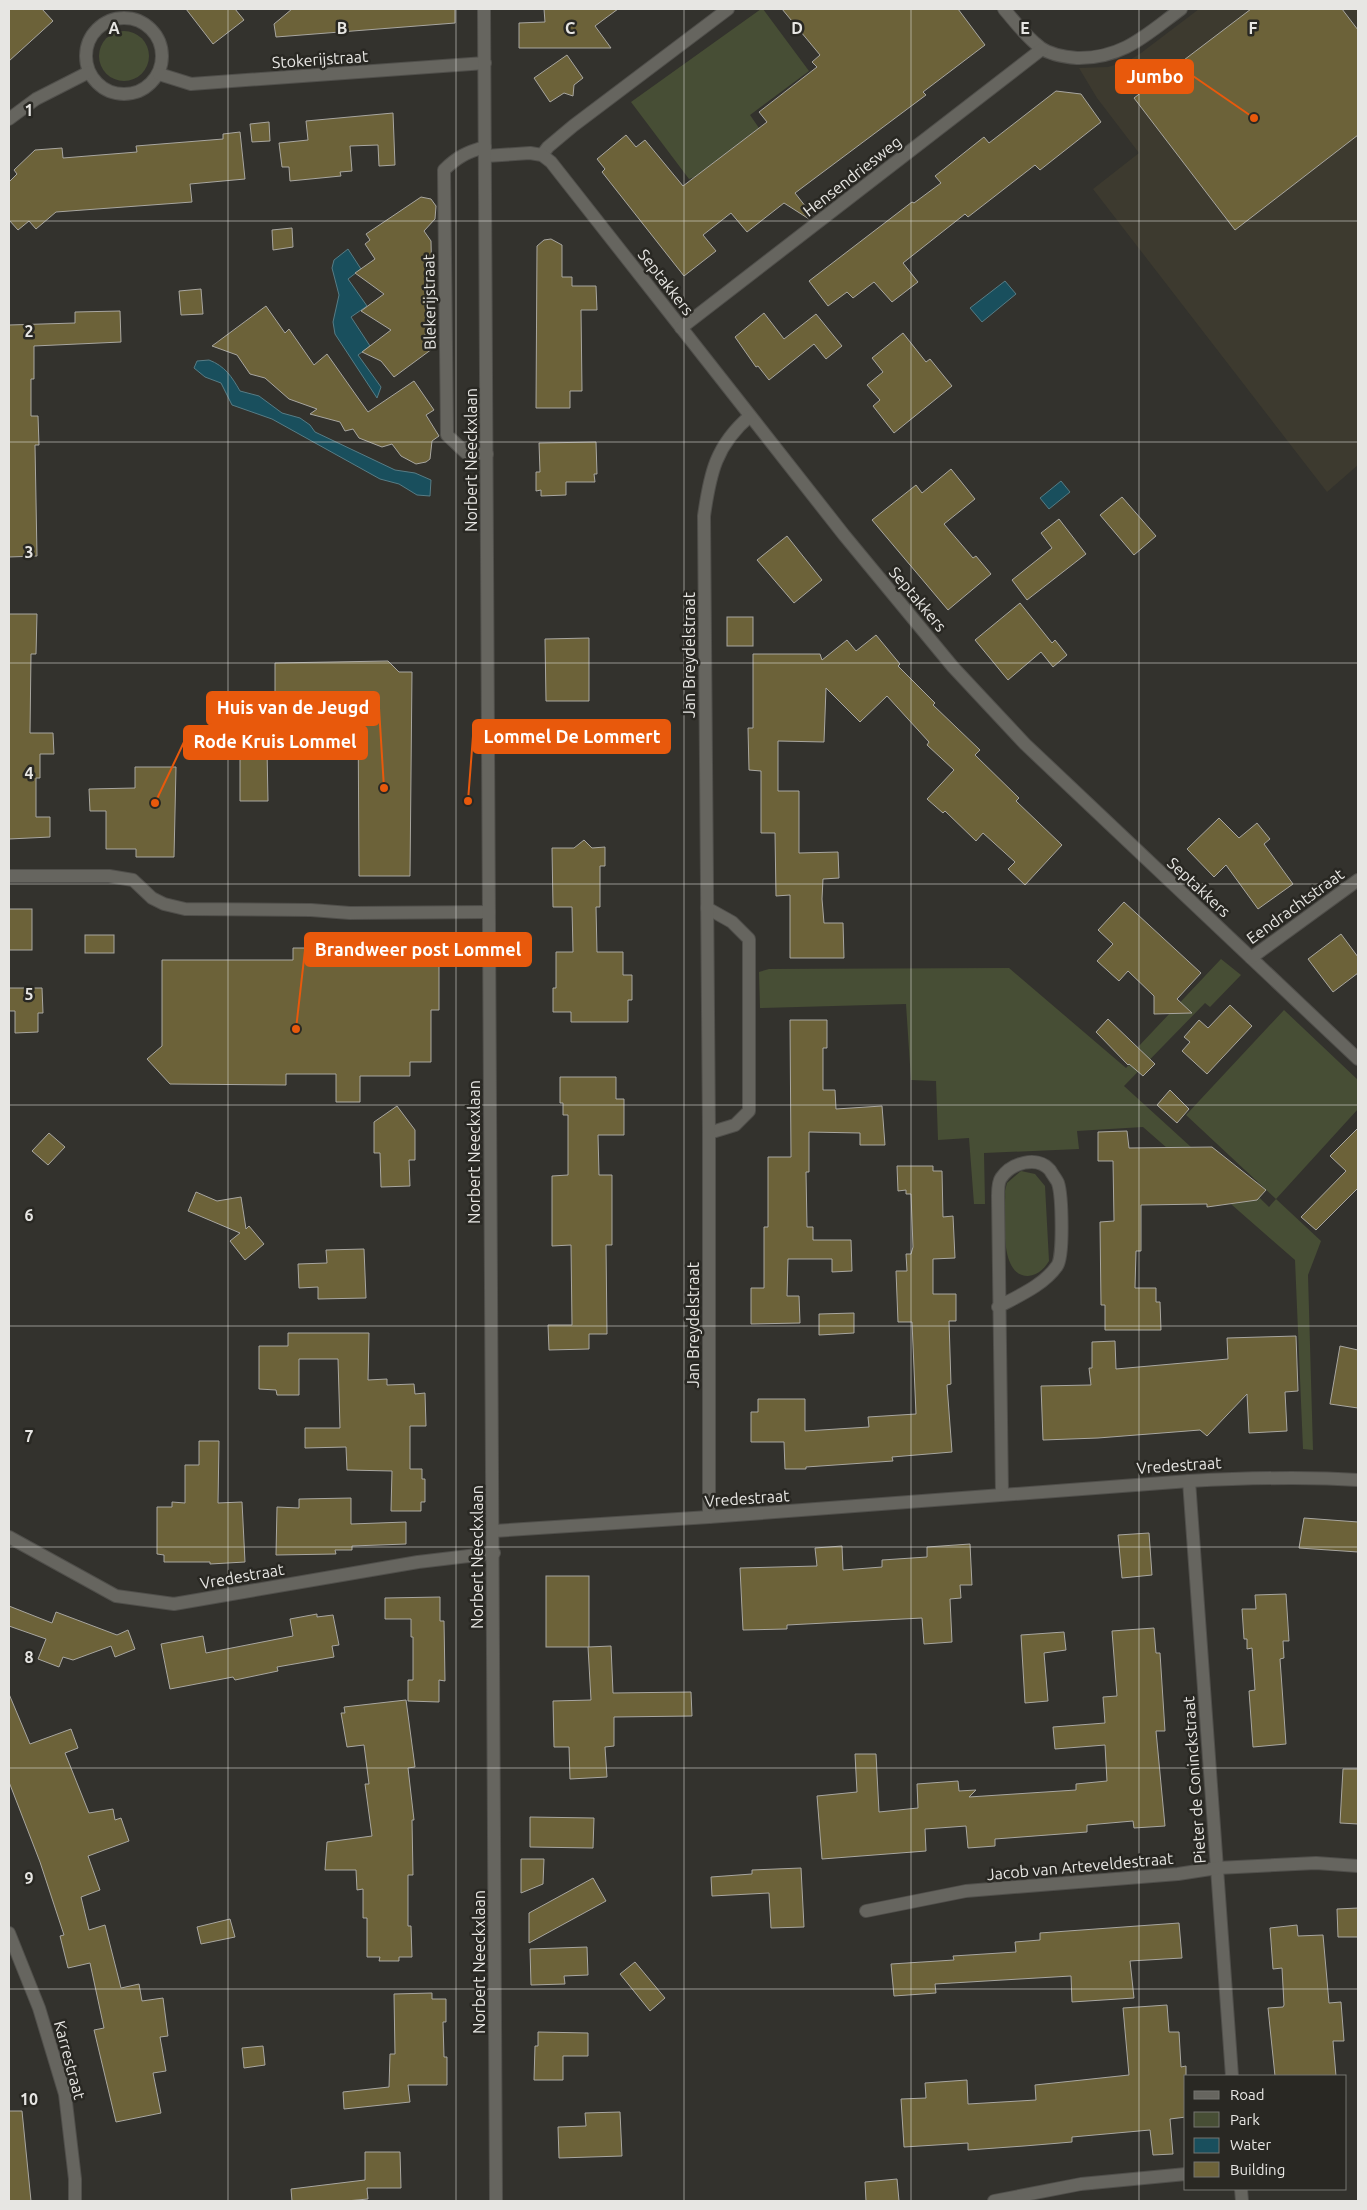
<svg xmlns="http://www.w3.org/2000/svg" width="1367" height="2210" font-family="Ubuntu,sans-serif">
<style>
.built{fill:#3d3a2f}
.green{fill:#474e35}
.water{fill:#194f5d;stroke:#577c85}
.building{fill:#6c6239;stroke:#a8a6a0}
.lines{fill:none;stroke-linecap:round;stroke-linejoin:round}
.street-casing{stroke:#504f4b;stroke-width:14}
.secondary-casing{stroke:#504f4b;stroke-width:14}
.street{stroke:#66655f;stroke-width:12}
.secondary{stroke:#66655f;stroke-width:12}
.grid{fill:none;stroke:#e7e6e3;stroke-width:1;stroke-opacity:0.55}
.labels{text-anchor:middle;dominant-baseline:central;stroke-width:5;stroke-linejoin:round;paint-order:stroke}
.street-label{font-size:16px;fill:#e7e6e3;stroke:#292823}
.grid-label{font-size:16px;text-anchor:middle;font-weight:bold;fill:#e7e6e3;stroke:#292823;stroke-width:5;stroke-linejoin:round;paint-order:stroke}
.leader{fill:none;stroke:#e8590c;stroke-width:2}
.callout-dot{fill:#e8590c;stroke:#292823;stroke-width:2}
.callout{fill:#e8590c;stroke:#e8590c;stroke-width:2}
.callout-label{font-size:18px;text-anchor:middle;font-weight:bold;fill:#fff}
</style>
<rect width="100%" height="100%" fill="#33322d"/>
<!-- built -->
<polygon class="built" points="1199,9 1358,9 1358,465 1327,492 1093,189 1139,153 1097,98 1079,68 1108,67 1128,61 1141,53"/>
<!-- green -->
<g class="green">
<polygon points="761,9 763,9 809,71 750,115 759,128 695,177 689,179 631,102"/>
<circle cx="124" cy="56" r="25"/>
<polygon points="1221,959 1241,975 1210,1007 1205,1003 1124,1086 1225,1178 1231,1170 1269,1207 1276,1199 1186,1115 1284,1010 1358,1080 1358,1109 1276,1199 1321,1241 1308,1275 1313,1450 1303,1449 1295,1260 1143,1127 1077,1131 1079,1149 984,1153 985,1204 974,1204 969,1138 938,1140 936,1081 911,1080 906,1004 760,1008 759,972 769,969 1009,968 1126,1068 1142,1051 1138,1047"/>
<path d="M1021,1171l14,3 10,12 4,75c-5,8 -11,14 -21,15 -31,0 -22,-65 -23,-85l2,-8z"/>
</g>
<!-- water -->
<g class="water">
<polygon points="348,249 361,269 348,279 367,306 351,317 370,346 358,355 381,387 377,398 335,334 333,322 339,295 332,268 334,260"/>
<polygon points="1005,281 1016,294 982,322 970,308"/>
<path d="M209,360c16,6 23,17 31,31l19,5 23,17 18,5 10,7 5,7 80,38 20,3 16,7 -1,16 -13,-1 -18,-11 -19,-5 -108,-60 -40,-14 -11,-22 -16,-6 -11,-9 3,-7z"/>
<polygon points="1061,481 1070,492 1049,509 1040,498"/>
</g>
<!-- building -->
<g class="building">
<polygon points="9,9 42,9 53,21 9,61"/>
<polygon points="186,9 235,9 244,20 213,44"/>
<polygon points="292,9 455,9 455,23 276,37 274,24"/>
<polygon points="544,9 618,9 595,26 611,48 519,48 519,23 545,22"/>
<polygon points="782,9 958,9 985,45 923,92 926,95 795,193 813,216 809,219 784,203 747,232 731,213 703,235 716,251 684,276 602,172 605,169 597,159 626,135 636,147 645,140 683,186 767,122 759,112 817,67 812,62 820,55"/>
<polygon points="1251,9 1342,9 1358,30 1358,135 1235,230 1134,98"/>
<polygon points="567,55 583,78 574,85 573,96 564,93 550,102 534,78"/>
<polygon points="1056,91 1081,94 1101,122 1040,170 1035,165 968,217 965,214 903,263 918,282 892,302 874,282 853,298 847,292 828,306 809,281 912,202 914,203 941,183 935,176 984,137 989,143"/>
<polygon points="393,113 395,165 379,166 378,145 350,146 352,171 340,172 341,176 290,181 289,167 282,167 279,143 308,140 306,121"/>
<polygon points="269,122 270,141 252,142 250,124"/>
<polygon points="240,132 245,179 190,184 192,202 56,212 36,229 29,221 18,230 9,220 9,182 17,174 14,170 35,150 62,148 63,158 137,152 136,146 223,139 223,134"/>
<polygon points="421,197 431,199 436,206 435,219 424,231 431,241 433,329 423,336 432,349 394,377 381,361 362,352 391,330 361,311 384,294 355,273 375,259 365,244 370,240 366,234"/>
<polygon points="292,228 293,247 273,250 272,230"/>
<polygon points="551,239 562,245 562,277 572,277 572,286 596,286 597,310 581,310 582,391 570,391 570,408 536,408 537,246 544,240"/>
<polygon points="201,289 203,314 181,315 179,291"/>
<polygon points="266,306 285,333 289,329 314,365 327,354 368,412 414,381 434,410 426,415 439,436 432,441 430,459 426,462 416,464 401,456 392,444 382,447 359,438 353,429 345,431 340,422 310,414 317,409 289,399 265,378 250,374 237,355 212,346"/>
<polygon points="120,311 121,342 34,346 34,379 31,379 31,416 38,416 39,445 35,445 37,556 9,557 9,325 75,323 75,312"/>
<polygon points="764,313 784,339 816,314 842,346 826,359 814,344 769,380 758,366 756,367 735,337"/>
<polygon points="903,333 926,362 930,359 952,386 894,433 873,406 880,400 867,385 883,372 872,358"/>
<polygon points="596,442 597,474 594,474 595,482 566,482 566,495 541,496 541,490 536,491 536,472 540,472 539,443"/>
<polygon points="951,469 975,499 944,524 973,558 976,556 991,574 948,610 872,520 916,485 922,493"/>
<polygon points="1122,497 1156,536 1134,555 1100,515"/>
<polygon points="1059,519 1086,554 1027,600 1012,580 1052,548 1041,533"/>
<polygon points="787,536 822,580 794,603 757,560"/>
<polygon points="1020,603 1052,643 1055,640 1067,655 1053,667 1041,652 1008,680 975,640"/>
<polygon points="9,614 37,614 36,654 31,654 30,733 53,733 54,754 40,754 40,778 36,778 36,817 50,817 50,837 9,839"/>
<rect x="727" y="617" width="26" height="29"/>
<polygon points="876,635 900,664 898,666 935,703 933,705 980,750 975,755 1019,798 1016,801 1062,845 1025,885 1008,869 1015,862 983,833 976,841 945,811 943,813 927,799 954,770 927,745 929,742 887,696 860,722 826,688 824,742 778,741 778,791 799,791 799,853 838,852 839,878 823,879 822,899 824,923 843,923 844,958 790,958 790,895 776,896 775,833 761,833 761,771 749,770 748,728 753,728 753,654 820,654 822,660 847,640 856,651"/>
<polygon points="589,638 589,701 546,701 545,639"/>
<polygon points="388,661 399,672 412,672 410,876 359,876 358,700 275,700 275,663"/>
<polygon points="240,749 267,749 268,801 240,801"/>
<polygon points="135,767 176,767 174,857 136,857 136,849 106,849 106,811 90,811 89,789 135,788"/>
<polygon points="1219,818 1239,838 1257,823 1270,839 1264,844 1293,884 1258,909 1226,865 1214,877 1187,849"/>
<polygon points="584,840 592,848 605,847 605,866 600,866 600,907 596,907 597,952 623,952 623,975 632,975 632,1000 628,1000 628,1022 571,1022 571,1012 553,1012 553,988 556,988 556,952 573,952 572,907 553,907 552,848 574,848"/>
<polygon points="1124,902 1201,973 1177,999 1192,1013 1154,1014 1154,996 1128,971 1119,981 1097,961 1113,944 1098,930"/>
<rect x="9" y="909" width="23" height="41"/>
<polygon points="1341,934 1358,957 1358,973 1333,992 1308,959"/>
<rect x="85" y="935" width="29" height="18"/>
<polygon points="305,939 324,939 325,948 439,949 439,1010 431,1010 431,1062 410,1062 410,1076 360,1076 360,1102 336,1102 336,1074 286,1074 286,1085 170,1084 147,1059 162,1046 162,960 293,960 293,948 305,948"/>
<polygon points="9,988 42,988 43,1013 38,1013 38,1032 15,1033 15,1011 9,1011"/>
<polygon points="1230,1005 1252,1026 1207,1074 1182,1051 1190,1042 1184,1037 1199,1020 1208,1028"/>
<polygon points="1108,1019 1155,1064 1143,1076 1129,1064 1128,1065 1096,1032"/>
<polygon points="790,1020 827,1020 827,1048 823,1048 823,1090 835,1090 836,1109 882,1106 885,1145 860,1145 860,1133 809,1132 809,1172 806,1172 807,1227 813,1227 813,1240 851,1240 852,1271 832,1272 832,1259 788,1259 787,1296 799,1296 800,1323 751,1324 751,1288 764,1288 764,1227 768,1227 768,1157 791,1157"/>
<polygon points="560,1077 616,1077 616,1099 624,1099 624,1135 598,1135 599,1175 612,1175 612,1245 606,1245 607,1334 589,1334 589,1349 549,1350 548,1325 572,1325 571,1245 552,1246 552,1176 568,1175 568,1115 563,1115 563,1103 560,1103"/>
<polygon points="1170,1090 1189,1109 1177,1123 1157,1105"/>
<polygon points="397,1106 415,1130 415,1160 409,1160 410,1186 381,1187 380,1153 374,1153 374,1122"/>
<polygon points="1358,1128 1358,1188 1316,1230 1301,1217 1346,1171 1330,1156"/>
<polygon points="1127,1131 1129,1148 1212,1147 1266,1190 1257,1200 1207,1207 1207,1204 1141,1205 1141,1251 1136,1251 1135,1288 1156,1288 1156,1302 1160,1302 1161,1330 1105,1330 1105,1305 1101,1305 1100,1222 1114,1221 1113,1161 1098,1161 1098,1132"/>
<polygon points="49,1133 65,1147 48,1165 32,1151"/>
<polygon points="897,1166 933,1166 933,1171 942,1171 943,1217 953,1216 955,1258 933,1259 933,1294 956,1294 956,1321 949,1321 951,1384 947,1385 952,1452 892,1457 893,1461 806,1467 806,1469 785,1469 784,1442 751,1442 751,1412 758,1412 758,1399 805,1399 805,1431 869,1427 868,1417 916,1414 912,1322 898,1322 896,1271 907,1271 906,1254 911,1254 913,1247 911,1194 906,1194 906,1190 898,1191"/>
<polygon points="196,1192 217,1201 241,1197 246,1229 249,1226 264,1244 245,1260 230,1241 240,1233 188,1211"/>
<polygon points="364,1249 366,1298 318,1299 318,1287 299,1288 298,1264 327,1263 326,1250"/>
<polygon points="854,1313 854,1333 819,1335 819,1314"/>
<polygon points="288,1333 369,1333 368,1380 387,1379 387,1385 414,1384 415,1394 425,1393 426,1426 410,1426 410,1469 422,1469 422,1479 425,1479 425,1502 421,1502 421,1511 391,1511 392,1471 347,1470 346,1447 305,1448 305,1428 340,1428 338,1359 299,1359 299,1395 277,1395 276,1390 259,1389 259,1346 288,1346"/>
<polygon points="1296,1336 1298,1391 1285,1392 1287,1431 1249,1433 1247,1394 1207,1436 1200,1430 1098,1438 1043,1440 1041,1386 1091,1385 1089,1368 1092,1368 1092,1342 1115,1341 1116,1369 1228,1359 1227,1338"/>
<polygon points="1340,1346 1358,1350 1358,1408 1330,1404"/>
<polygon points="199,1441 219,1441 218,1503 242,1502 245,1562 210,1564 210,1562 164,1562 164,1555 157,1554 157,1507 172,1507 172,1502 185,1503 185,1465 199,1465"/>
<polygon points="351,1498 351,1524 406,1522 406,1544 352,1546 352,1550 335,1550 336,1554 276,1555 277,1507 299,1508 299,1499"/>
<polygon points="1304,1518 1358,1522 1358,1552 1299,1548"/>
<polygon points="1149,1533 1152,1575 1122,1578 1118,1535"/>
<polygon points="970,1544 972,1585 960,1585 961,1598 950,1599 952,1642 924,1644 922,1618 787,1625 787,1629 743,1630 740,1568 817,1566 815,1548 842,1546 843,1570 882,1567 882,1560 927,1557 927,1547"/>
<rect x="546" y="1576" width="43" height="71"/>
<polygon points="1286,1594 1289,1641 1283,1641 1284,1658 1280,1659 1286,1744 1253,1747 1249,1691 1255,1690 1252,1648 1247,1649 1247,1639 1244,1639 1242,1609 1256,1609 1255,1595"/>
<polygon points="440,1597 440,1621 444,1621 445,1681 439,1680 439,1702 408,1701 408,1680 413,1680 413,1637 411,1637 411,1619 385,1619 385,1598"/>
<polygon points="9,1606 52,1623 56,1612 117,1635 128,1630 135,1649 115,1657 111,1646 73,1660 63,1657 59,1667 38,1659 46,1639 9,1626"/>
<polygon points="317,1614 317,1617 333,1615 339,1645 332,1646 334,1657 277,1667 278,1671 235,1680 233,1677 170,1689 161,1644 203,1636 206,1653 293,1636 290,1619"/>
<polygon points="1154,1628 1156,1653 1160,1653 1165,1731 1156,1731 1165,1826 1134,1828 1133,1821 1087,1825 1087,1832 995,1839 995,1846 968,1848 966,1826 925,1829 926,1851 822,1859 817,1796 857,1792 855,1754 876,1754 879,1812 918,1808 917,1784 958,1781 959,1791 976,1790 969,1797 1076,1790 1076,1784 1107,1781 1105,1745 1055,1749 1053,1727 1105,1723 1103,1697 1117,1696 1112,1631"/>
<polygon points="1064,1632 1066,1650 1044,1653 1048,1701 1025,1703 1021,1635"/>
<polygon points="611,1646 613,1693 691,1692 692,1716 614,1717 614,1746 605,1747 607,1777 570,1779 569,1747 554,1747 553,1701 591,1700 588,1647"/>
<polygon points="9,1694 30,1744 71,1729 78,1748 65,1753 89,1813 113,1809 115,1820 121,1818 129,1841 88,1856 100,1890 81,1897 89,1930 105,1925 121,1988 139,1984 142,2001 163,1998 168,2036 160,2037 166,2071 153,2073 161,2113 116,2122 94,2030 104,2028 90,1963 68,1968 60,1936 64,1935 40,1862 9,1782"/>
<polygon points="406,1700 415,1767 408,1768 414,1820 412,1820 413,1875 408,1875 408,1926 411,1926 412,1957 399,1957 399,1961 379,1961 380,1957 367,1957 367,1918 363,1918 363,1889 357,1890 356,1870 325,1870 327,1842 372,1836 365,1784 369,1784 364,1745 347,1747 341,1713 345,1713 344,1707"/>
<polygon points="1343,1769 1358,1769 1358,1824 1340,1823"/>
<polygon points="530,1817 594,1818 593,1848 530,1847"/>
<polygon points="521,1859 544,1859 543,1884 521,1893"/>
<polygon points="801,1868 804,1927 771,1928 769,1893 712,1896 711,1877 752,1874 752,1870"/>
<polygon points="593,1878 606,1901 529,1943 529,1913"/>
<polygon points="1358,1908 1358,1937 1338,1937 1337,1909"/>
<polygon points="230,1919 235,1937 201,1944 197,1927"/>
<polygon points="1179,1923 1182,1958 1130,1961 1134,1998 1072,2002 1071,1976 935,1984 936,1993 894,1996 891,1964 954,1960 953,1956 1016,1952 1015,1942 1040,1940 1040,1933"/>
<polygon points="1297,1925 1298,1936 1323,1935 1329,2003 1341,2002 1344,2041 1333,2041 1336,2076 1275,2076 1268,2008 1283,2007 1284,2005 1282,1968 1273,1969 1270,1928"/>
<polygon points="587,1947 588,1975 564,1976 565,1984 531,1985 530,1949"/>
<polygon points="635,1962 665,1998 650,2011 620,1974"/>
<polygon points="432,1993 432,1999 446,1999 446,2022 443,2022 444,2057 447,2057 447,2085 408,2085 410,2102 344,2109 343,2092 389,2087 390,2054 395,2054 394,1994"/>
<polygon points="1167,2005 1169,2032 1179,2032 1181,2067 1186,2066 1186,2117 1170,2119 1173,2154 1153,2155 1150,2130 1072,2137 1072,2142 1024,2146 968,2150 968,2143 904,2147 901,2099 926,2098 925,2083 967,2080 968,2104 1036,2100 1035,2085 1129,2075 1123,2008"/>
<polygon points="538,2032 588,2033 588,2056 563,2056 563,2080 534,2080 535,2046 538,2046"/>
<polygon points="263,2046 265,2065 244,2068 242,2048"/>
<polygon points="9,2111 22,2111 31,2201 9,2201"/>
<polygon points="620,2112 622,2156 559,2158 558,2127 586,2126 585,2113"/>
<polygon points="365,2152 400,2152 401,2188 367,2188 368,2199 346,2201 292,2201 291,2189 365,2180"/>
<polygon points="897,2179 899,2201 866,2201 865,2182"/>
</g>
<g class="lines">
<!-- street casing -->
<g class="street-casing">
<g id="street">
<path d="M1004,9c12,14 22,28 37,39 10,7 24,9 36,10 46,1 70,-24 104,-49"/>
<circle cx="124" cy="56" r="38"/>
<polyline points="159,74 191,84 485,63"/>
<polyline points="9,119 36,99 89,72"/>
<path d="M485,147c-18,5 -28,10 -41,23l3,265 19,18 21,1"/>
<polyline points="542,155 548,147 573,126 728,9"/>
<polyline points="486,156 530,153 542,155 551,162 844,535 953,667 1025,744 1358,1059"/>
<polyline points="681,328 1042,49"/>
<polyline points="9,876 109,876 133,880 152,898 164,904 185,909 311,910 350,913 489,912"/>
<polyline points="707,908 732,922 749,939 749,1111 735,1125 709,1133"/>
<polyline points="1251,958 1358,880"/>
<path d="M998,1307c20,-11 46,-22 59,-41 7,-9 5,-71 1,-83 -1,-3 -6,-9 -8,-13 -13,-15 -39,-7 -49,8 -3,4 -3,13 -3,18l4,298"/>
<polyline points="1189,1481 1232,2076"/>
<path d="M709,1517v-384l-5,-617c6,-43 12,-71 46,-100"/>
<path d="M494,1531l215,-14 480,-36c57,-3 112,-5 169,-1"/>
<polyline points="9,1537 116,1596 174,1604 418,1562 494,1553"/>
<polyline points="866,1911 966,1891 1178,1874 1217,1868 1316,1863 1358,1866"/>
<polyline points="9,1933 39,2008 65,2094 75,2179 75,2201"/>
<polyline points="1241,2189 1242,2201"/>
<polyline points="994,2201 1081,2184 1186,2174"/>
</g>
</g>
<!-- secondary casing -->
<g class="secondary-casing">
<polyline id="secondary" points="484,9 496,2201"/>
</g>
<!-- street -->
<use href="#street" class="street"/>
<!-- secondary -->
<use href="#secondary" class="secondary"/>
</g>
<!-- grid -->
<path class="grid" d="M228,9v2192M456,9v2192M684,9v2192M911,9v2192M1139,9v2192M9,221h1349M9,442h1349M9,663h1349M9,884h1349M9,1105h1349M9,1326h1349M9,1547h1349M9,1768h1349M9,1989h1349"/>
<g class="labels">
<!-- street labels -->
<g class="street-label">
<text transform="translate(320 59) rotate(-4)">Stokerijstraat</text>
<text transform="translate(852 176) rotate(-38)">Hensendriesweg</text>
<text transform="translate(666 282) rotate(52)">Septakkers</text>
<text transform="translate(429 302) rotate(-91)">Blekerijstraat</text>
<text transform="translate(471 460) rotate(-90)">Norbert Neeckxlaan</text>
<text transform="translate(918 599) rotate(50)">Septakkers</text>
<text transform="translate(689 655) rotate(-90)">Jan Breydelstraat</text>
<text transform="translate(1199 887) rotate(43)">Septakkers</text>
<text transform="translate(1295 906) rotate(-36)">Eendrachtstraat</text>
<text transform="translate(474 1152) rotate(-90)">Norbert Neeckxlaan</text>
<text transform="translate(693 1325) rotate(-90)">Jan Breydelstraat</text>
<text transform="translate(1179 1465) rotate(-4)">Vredestraat</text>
<text transform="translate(747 1498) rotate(-4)">Vredestraat</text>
<text transform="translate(477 1557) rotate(-90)">Norbert Neeckxlaan</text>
<text transform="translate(242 1576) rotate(-10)">Vredestraat</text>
<text transform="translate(1194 1780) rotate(-94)">Pieter de Coninckstraat</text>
<text transform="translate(1080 1866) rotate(-5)">Jacob van Arteveldestraat</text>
<text transform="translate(479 1962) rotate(-90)">Norbert Neeckxlaan</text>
<text transform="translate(70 2060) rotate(75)">Karrestraat</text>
</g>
</g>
<g class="grid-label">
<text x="114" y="34">A</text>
<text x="342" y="34">B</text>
<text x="570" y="34">C</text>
<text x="797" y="34">D</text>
<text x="1025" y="34">E</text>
<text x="1253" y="34">F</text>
<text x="29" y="116">1</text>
<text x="29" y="337">2</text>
<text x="29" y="558">3</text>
<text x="29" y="779">4</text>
<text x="29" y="1000">5</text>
<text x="29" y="1221">6</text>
<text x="29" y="1442">7</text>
<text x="29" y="1663">8</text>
<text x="29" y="1884">9</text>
<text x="29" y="2105">10</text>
</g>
<!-- callouts -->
<path class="leader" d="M1254 118L1193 76M384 788L379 708M468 801L473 736M155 803L184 742M296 1029L305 950"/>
<g class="callout-dot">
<circle cx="1254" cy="118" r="5"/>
<circle cx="384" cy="788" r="5"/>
<circle cx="468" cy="801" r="5"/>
<circle cx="155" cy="803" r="5"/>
<circle cx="296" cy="1029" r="5"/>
</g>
<g class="callout">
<rect x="1116" y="60" width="77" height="33" rx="5"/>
<rect x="207" y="692" width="172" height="33" rx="5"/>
<rect x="473" y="720" width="197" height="33" rx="5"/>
<rect x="184" y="726" width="183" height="33" rx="5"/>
<rect x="305" y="933" width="226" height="33" rx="5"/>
</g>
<g class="callout-label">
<text x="1155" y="83">Jumbo</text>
<text x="293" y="714">Huis van de Jeugd</text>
<text x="572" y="743">Lommel De Lommert</text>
<text x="275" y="748">Rode Kruis Lommel</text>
<text x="418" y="956">Brandweer post Lommel</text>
</g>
<!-- border -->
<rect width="1367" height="2210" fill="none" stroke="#e7e6e3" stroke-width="20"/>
<!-- legend -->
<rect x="1184" y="2075" width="162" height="115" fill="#292823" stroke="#757470"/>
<rect x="1194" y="2091" width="25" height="8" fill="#66655f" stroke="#757470"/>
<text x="1230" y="2100" font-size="15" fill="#e7e6e3">Road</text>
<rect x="1194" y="2112" width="25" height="15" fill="#474e35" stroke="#757470"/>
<text x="1230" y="2125" font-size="15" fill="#e7e6e3">Park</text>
<rect x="1194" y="2138" width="25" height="15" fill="#194f5d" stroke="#757470"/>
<text x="1230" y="2150" font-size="15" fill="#e7e6e3">Water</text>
<rect x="1194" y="2162" width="25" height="15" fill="#6c6239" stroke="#757470"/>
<text x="1230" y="2175" font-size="15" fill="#e7e6e3">Building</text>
</svg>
